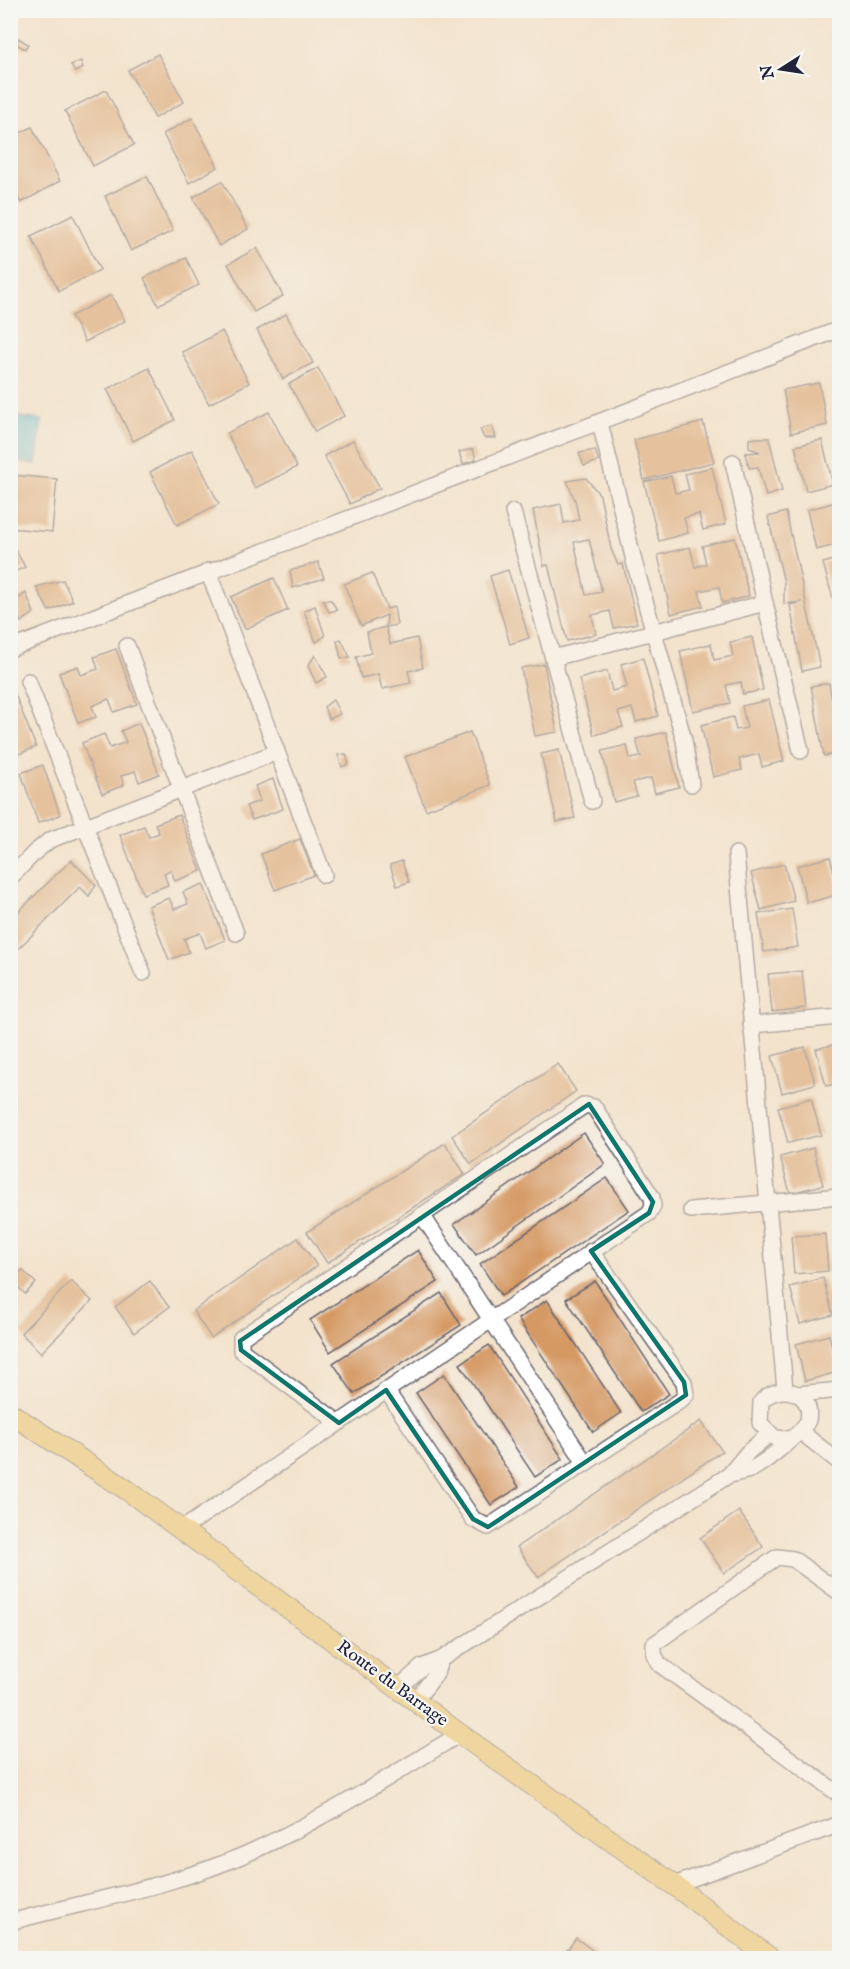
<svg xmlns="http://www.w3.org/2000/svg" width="850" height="1969" font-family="'IM FELL English',serif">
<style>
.water{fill:url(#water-ripples);stroke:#3e6e8a;stroke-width:1.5}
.building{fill:#d59963;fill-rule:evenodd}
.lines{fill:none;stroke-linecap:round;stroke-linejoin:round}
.minor-casing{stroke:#6b666e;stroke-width:18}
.major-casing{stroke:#6b666e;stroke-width:22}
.minor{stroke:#fff;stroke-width:15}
.major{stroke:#ebc669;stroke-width:20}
.marked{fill:none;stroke:#0f766e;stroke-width:4.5;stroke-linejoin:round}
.labels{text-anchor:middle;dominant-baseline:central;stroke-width:4.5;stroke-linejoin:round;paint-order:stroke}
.street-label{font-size:18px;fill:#22223b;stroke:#f6f6f2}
</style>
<defs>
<pattern id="water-ripples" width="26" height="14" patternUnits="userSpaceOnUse" patternTransform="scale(1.5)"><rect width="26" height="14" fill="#5abad8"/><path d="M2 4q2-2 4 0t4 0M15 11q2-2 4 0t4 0" fill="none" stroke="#4a97b0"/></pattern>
</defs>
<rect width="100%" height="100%" fill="#f6f6f2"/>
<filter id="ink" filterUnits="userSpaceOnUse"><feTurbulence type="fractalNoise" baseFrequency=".0167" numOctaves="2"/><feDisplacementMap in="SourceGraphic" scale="12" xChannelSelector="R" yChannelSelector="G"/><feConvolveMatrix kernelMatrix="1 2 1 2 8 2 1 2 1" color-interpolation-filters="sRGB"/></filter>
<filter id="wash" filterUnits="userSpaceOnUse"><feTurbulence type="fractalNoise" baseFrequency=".008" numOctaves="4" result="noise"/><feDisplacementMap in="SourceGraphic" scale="24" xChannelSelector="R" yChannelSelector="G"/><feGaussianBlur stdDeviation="1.35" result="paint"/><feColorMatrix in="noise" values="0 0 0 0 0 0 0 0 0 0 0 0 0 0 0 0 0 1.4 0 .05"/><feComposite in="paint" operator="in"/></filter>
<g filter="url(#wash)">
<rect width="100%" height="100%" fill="#f3e3cd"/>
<!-- water -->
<polygon class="water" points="17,417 42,420 36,464 12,461"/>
<g id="blocks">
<!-- building -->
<g class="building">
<polygon points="18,38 28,44 25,49 16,44"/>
<polygon points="158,54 184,102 155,118 128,70"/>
<polygon points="81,61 83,68 75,72 71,65"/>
<polygon points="106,90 134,145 93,166 65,111"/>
<polygon points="192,118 218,167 189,183 163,134"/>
<polygon points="32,127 60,181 21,203 10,184 10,138"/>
<polygon points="147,176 173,231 131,251 105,196"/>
<polygon points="222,181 248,229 219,246 193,197"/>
<polygon points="73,215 100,270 59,291 31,236"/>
<polygon points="257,248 283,296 254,312 228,264"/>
<polygon points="186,258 199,285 158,305 144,278"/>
<polygon points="111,295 125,321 85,342 71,316"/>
<polygon points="286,314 313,363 283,379 257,330"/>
<polygon points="222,331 249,383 209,404 182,352"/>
<polygon points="149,368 175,420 133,441 107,389"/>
<polygon points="318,368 344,416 315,432 289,384"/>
<polygon points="819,383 827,425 791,433 783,390"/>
<polygon points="269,412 297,467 255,488 227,433"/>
<polygon points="703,422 714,462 644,480 634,440"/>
<polygon points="492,426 496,438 484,438 480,429"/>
<polygon points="758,438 769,438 782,491 766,496 758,467 749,468 745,453 760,452 749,448 749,439"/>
<polygon points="353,440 380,488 350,504 324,456"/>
<polygon points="822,440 833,484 806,491 795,446"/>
<polygon points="473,449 476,460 463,464 459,452"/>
<polygon points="192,450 219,504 177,525 150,472"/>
<polygon points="595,450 599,461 584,466 579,453"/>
<polygon points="712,467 726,524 703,530 699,514 684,518 688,533 659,541 644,482 671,476 675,493 689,490 685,474"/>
<polygon points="10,475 57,479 52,532 10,528"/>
<path d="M586,478l14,17 11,54 7,16 5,-1 14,59 -23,5 -4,-17 -18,4 4,19 -29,7 -19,-76 -4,1 -11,-56 28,-6 3,19 15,-3 -4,-20 -8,-19zM589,539l13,53 -16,3 -12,-53z"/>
<polygon points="836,502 840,516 840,544 816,550 807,510"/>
<polygon points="786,512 820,667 802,671 790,605 802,602 784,604 784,582 768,517"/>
<polygon points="735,538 749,596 722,603 719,587 699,591 703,606 671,614 658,555 690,547 695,567 706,564 702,546"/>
<polygon points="15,549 25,567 10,574 10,551"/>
<polygon points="840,558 840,598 833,599 823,563"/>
<polygon points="318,562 324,578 293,588 290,571"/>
<polygon points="508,570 529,638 510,644 490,576"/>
<polygon points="372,573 387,609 394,607 397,625 386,627 387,615 361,626 344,584"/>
<polygon points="274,578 288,610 245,629 231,597"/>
<polygon points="63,580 73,601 49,611 36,587"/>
<polygon points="26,593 34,613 21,622 13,603"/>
<polygon points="323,600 331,600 337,610 329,612"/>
<polygon points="315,606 325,636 316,642 304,611"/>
<polygon points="386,627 390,644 417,638 423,668 408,671 411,683 382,689 378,674 361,678 356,657 371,653 367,632"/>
<polygon points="752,637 763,690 743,694 741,682 726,685 730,703 693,711 680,651 711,644 714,660 733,656 730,642"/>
<polygon points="341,639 350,657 341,658 337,641"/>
<polygon points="116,649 137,704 114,712 109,699 92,706 96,717 78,723 59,673 78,666 81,675 98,669 94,657"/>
<polygon points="315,655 327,677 316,683 308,666"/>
<polygon points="643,658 658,716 636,722 632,708 618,712 623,727 594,735 579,679 607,671 612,691 627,687 621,664"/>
<polygon points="544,664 557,732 535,736 521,668"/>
<polygon points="829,683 840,753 824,756 811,686"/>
<polygon points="13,689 36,747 14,756 10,747 10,690"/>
<polygon points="333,700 340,714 329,719 324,707"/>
<polygon points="769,700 784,761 762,767 759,754 739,759 742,770 713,777 701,725 733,717 736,730 747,728 742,706"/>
<polygon points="139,723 159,774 139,782 135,771 121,776 124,785 102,794 82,743 104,734 110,748 126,742 121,731"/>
<polygon points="470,732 490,785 426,810 405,757"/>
<polygon points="666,732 679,787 655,793 651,778 633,782 637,796 614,802 602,751 627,745 630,759 641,757 636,739"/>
<polygon points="559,750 575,818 557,822 541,754"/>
<polygon points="346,754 349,764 342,767 338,755"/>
<polygon points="43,765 60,815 38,823 21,773"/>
<polygon points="273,779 283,809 252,820 246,806 260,801 255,786"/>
<polygon points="179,815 201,871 175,881 171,870 164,873 168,885 143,894 120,835 144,826 149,837 159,833 155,824"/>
<polygon points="300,839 314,875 275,890 261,854"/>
<polygon points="830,857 840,894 807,903 797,866"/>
<polygon points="71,860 96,885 89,896 80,887 18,949 10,941 10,920"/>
<polygon points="402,861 409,882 397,886 390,865"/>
<polygon points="784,864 794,901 761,910 751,873"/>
<polygon points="203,884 225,940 206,948 200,933 184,939 189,952 169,960 148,906 169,898 174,909 188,904 183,892"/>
<polygon points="792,909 798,947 764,952 758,914"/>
<polygon points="802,971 806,1008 772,1012 768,974"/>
<polygon points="840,1043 840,1083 826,1086 816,1049"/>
<polygon points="805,1047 815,1084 782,1093 772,1056"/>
<polygon points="558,1064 576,1091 471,1164 452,1136"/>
<polygon points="811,1098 821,1135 788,1143 778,1107"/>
<polygon points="584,1133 605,1164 476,1255 454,1224"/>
<polygon points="445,1143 465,1174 327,1263 307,1232"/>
<polygon points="813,1148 823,1185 790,1193 780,1157"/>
<polygon points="607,1178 629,1210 501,1296 480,1264"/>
<polygon points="825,1234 828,1271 794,1274 791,1236"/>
<polygon points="298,1238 317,1266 211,1338 193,1311"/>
<polygon points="418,1250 438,1282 330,1352 310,1320"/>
<polygon points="22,1270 36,1283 25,1294 12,1281"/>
<polygon points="823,1278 833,1315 800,1324 790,1287"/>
<polygon points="71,1281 92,1301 41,1353 21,1333"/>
<polygon points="150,1281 169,1307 134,1333 115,1307"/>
<polygon points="595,1281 669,1394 641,1412 566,1299"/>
<polygon points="441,1293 461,1325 354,1394 333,1363"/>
<polygon points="547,1300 621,1413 593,1432 518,1319"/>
<polygon points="829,1335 838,1372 805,1381 796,1344"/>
<polygon points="489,1345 563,1459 535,1477 460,1364"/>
<polygon points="444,1374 519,1487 491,1505 416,1393"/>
<polygon points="701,1421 722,1451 538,1577 517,1547"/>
<polygon points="739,1511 763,1547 724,1573 700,1538"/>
<polygon points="576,1938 596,1953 593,1958 561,1958"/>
</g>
</g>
</g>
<g filter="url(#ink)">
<use href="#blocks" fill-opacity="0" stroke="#6b666e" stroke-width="1.5"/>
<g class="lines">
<!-- minor casing -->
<g class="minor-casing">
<g id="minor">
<polyline points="600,423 635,565 684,740 691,784"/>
<polyline points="733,462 765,603"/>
<polyline points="513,512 592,801"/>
<polyline points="208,571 324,875"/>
<polyline points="127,646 236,933"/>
<polyline points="10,649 840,329"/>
<polyline points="553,658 765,603 801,751"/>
<polyline points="28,681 143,973"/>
<polyline points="736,854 785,1389"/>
<polyline points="10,878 35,852 50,840 277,752"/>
<polyline points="751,1025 840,1017"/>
<polyline points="691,1210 840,1196"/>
<polyline points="422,1215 586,1464"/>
<polyline points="386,1390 473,1519 488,1527 680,1401 686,1395 684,1382 591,1251"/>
<polyline points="798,1394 840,1390"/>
<polyline points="801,1432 840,1463"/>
<path d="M729,1475c8,-2 16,-3 23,-6 11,-5 53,-39 56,-49 6,-30 -31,-38 -47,-18l-1,21 15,15 14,1"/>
<polyline points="181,1530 649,1213 653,1206 652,1197 594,1107 585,1105 241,1338 241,1350 339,1423"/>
<polyline points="840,1593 793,1559 777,1557 654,1644 654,1654 659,1664 840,1795"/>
<polyline points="398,1688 422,1667 440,1660 729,1475 748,1452 769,1434"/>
<polyline points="415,1701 436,1674 440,1660"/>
<polyline points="674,1885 840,1824"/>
<path d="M10,1922c77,-21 164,-36 236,-68 75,-33 144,-78 214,-120"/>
</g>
</g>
<!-- major casing -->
<g class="major-casing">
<polyline id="major" points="10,1413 127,1490 460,1734 674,1885 770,1958"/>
</g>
<!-- minor -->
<use href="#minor" class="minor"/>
<!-- major -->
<use href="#major" class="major"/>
</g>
</g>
<!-- marked area -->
<path d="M0 0H850V1969H0ZM589,1104l64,98 -4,11 -58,38 93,131 2,13 -198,132 -15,-8 -87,-129 -47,33 -98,-73 -1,-9z" fill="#f3e3cd" fill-opacity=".55" fill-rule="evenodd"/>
<path class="marked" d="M589,1104l64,98 -4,11 -58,38 93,131 2,13 -198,132 -15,-8 -87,-129 -47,33 -98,-73 -1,-9z"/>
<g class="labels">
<!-- street labels -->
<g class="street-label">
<text transform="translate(392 1684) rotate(36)">Route du Barrage</text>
</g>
</g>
<!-- margin -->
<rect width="850" height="1969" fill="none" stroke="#f6f6f2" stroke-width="36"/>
<!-- north arrow -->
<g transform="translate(781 69) rotate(258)" stroke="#f6f6f2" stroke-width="4.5" paint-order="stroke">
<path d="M0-4.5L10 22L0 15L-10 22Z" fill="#22223b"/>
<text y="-9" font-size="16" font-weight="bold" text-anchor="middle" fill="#22223b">N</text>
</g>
</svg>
